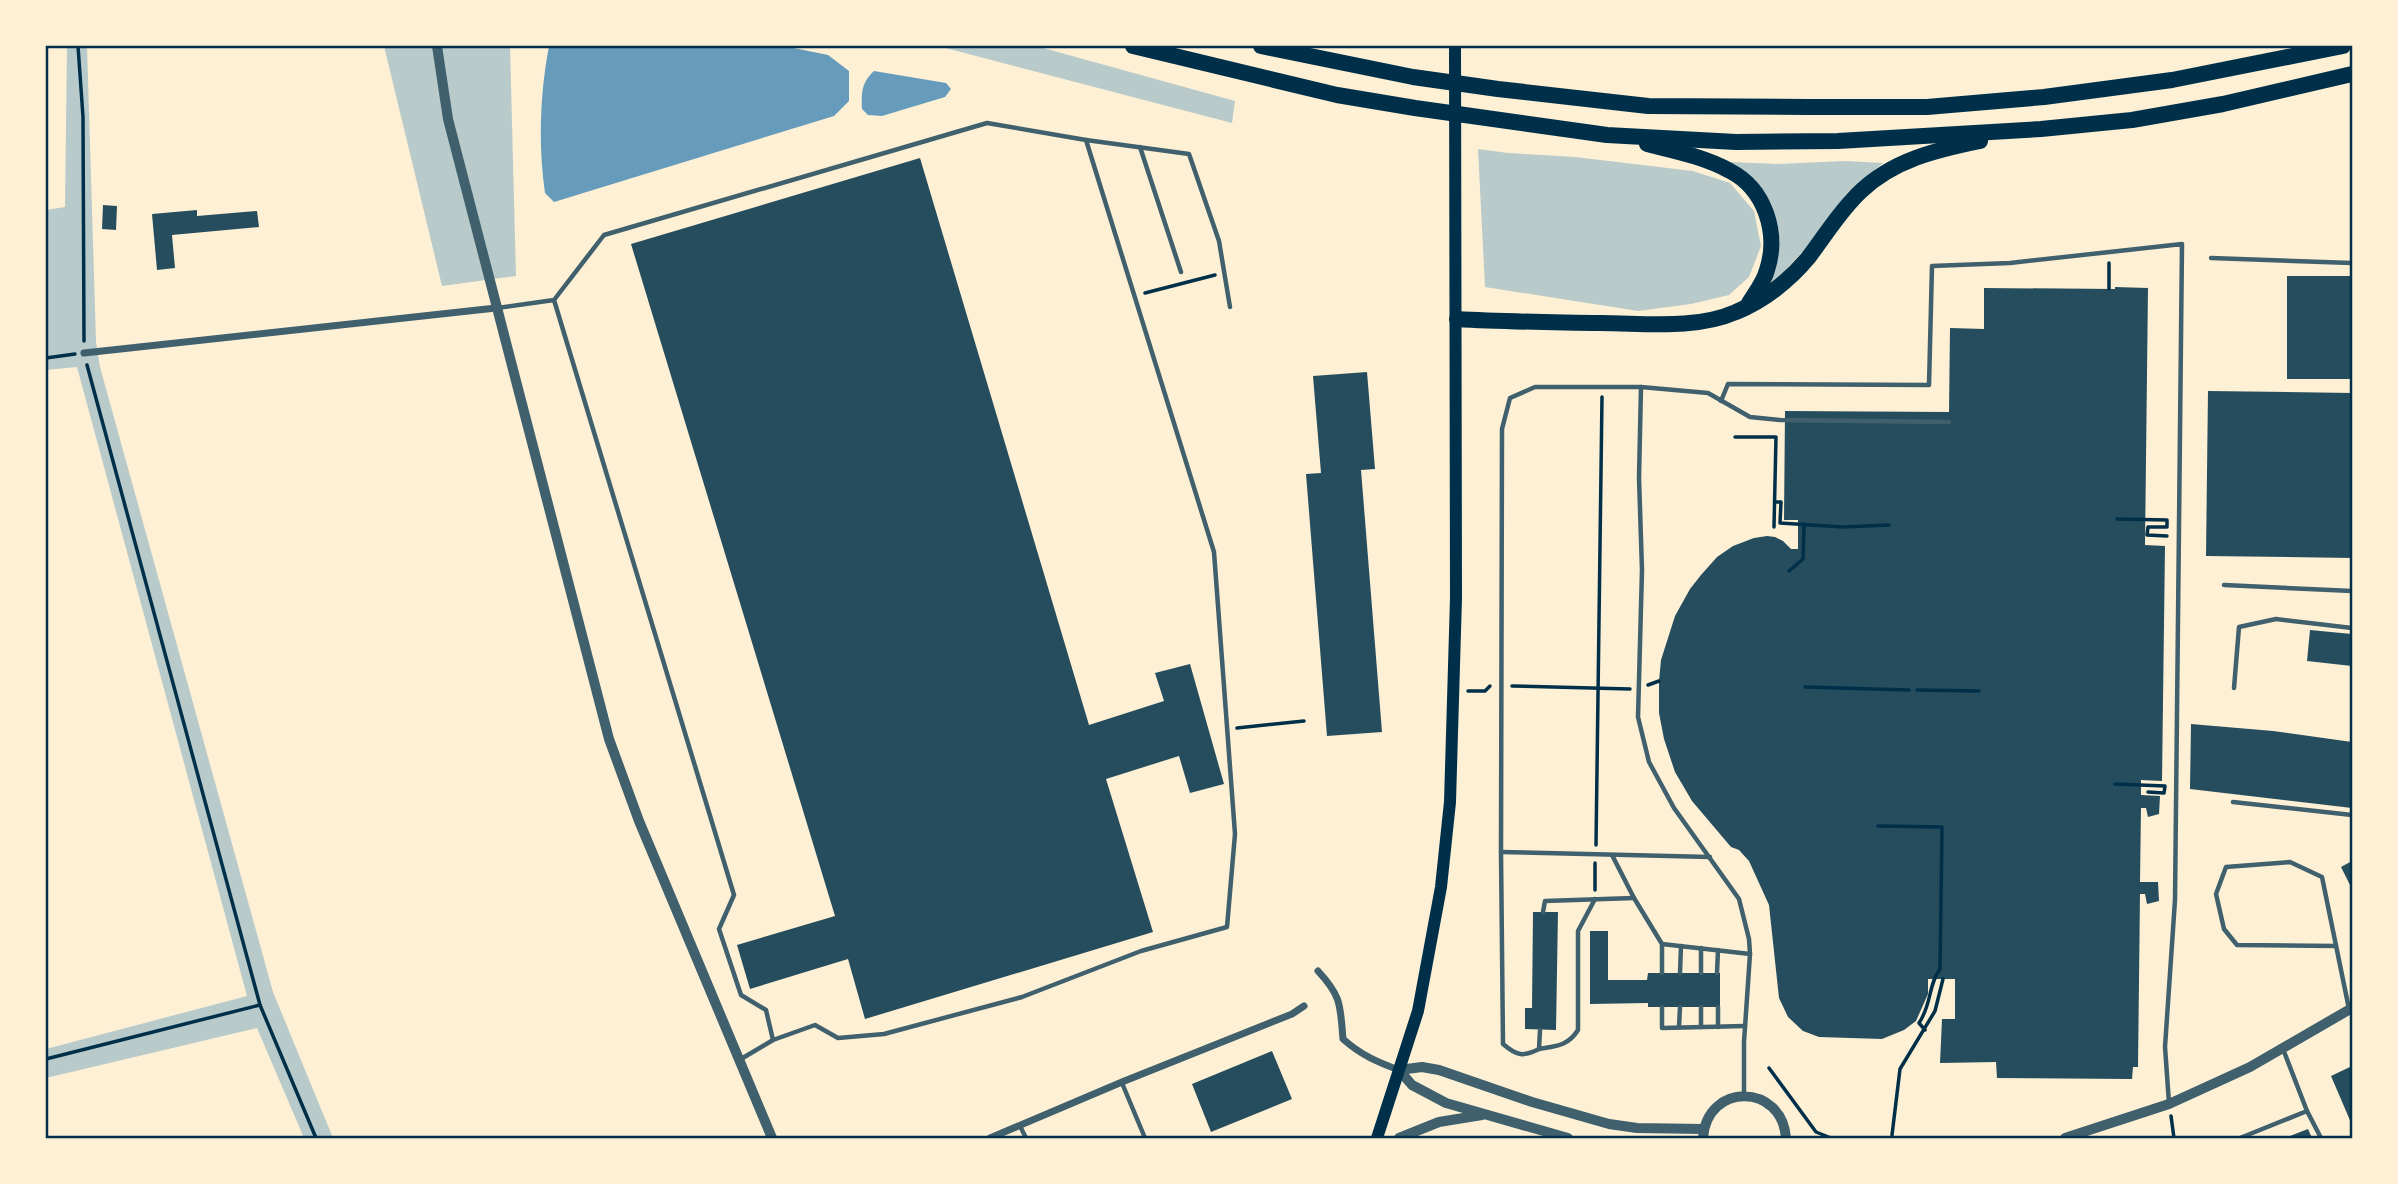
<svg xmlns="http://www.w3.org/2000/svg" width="2398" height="1184" font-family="'Times New Roman',serif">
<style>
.green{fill:#b9caca}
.water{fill:#669bbc}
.building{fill:#264d5e}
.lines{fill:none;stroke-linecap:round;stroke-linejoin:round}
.path{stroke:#003049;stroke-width:3.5}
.service{stroke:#3f606c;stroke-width:4.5}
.minor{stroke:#3f606c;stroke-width:7}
.tertiary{stroke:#3f606c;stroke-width:10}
.secondary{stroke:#003049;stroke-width:12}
.motorway{stroke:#003049;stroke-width:16}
.neatline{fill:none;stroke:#003049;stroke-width:2.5}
</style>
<rect width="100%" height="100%" fill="#fdf0d5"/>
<!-- green -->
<g class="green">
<polygon points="67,46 87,46 96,342 100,367 273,992 333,1138 304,1138 257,1028 46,1078 46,1049 247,996 77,367 46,370 46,210 65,207"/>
<polygon points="384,46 510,46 516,276 442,286"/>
<polygon points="938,46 1036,46 1235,101 1232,123"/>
<polygon points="1478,149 1508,153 1575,157 1693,171 1730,183 1754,211 1761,246 1749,277 1729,295 1691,304 1638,311 1485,287"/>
<polygon points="1845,161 1883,163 1847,193 1815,238 1771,286 1779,246 1771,203 1745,171 1730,162 1776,164"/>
</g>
<!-- water -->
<g class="water">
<path d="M549,46h235l44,9 21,16v30l-15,15 -280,86 -9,-9c-7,-48 -5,-100 4,-147z"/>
<path d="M874,71l72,12 5,6 -6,8 -63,19 -14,-1 -6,-6c-1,-17 0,-27 12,-38z"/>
</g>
<!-- building -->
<g class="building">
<polygon points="920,158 1089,725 1164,701 1155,673 1190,664 1224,784 1190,793 1179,756 1106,779 1153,932 865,1019 848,959 750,989 737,945 835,916 631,244"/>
<polygon points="103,205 117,206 116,230 102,229"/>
<polygon points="197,210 197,216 257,211 259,227 172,235 175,268 157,270 152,214"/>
<rect x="2287" y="276" width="65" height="103"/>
<polygon points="2115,287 2148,288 2145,545 2165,546 2162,781 2141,780 2141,795 2160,796 2159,814 2148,817 2146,808 2141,808 2140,882 2158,882 2159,901 2147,904 2145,894 2140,894 2138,1067 2133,1067 2132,1079 1997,1078 1996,1062 1940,1063 1942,1019 1955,1019 1955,979 1928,979 1928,994 1916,1021 1904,1030 1882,1039 1819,1037 1803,1031 1788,1017 1779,998 1769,905 1749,861 1739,850 1731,847 1692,801 1675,772 1664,739 1659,713 1659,681 1661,660 1675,616 1690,589 1701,575 1717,557 1733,546 1754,538 1767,536 1775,537 1783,541 1791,549 1798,549 1798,520 1784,520 1785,411 1949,412 1950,328 1984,329 1984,288 2115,289"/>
<polygon points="1367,372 1375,469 1361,470 1382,732 1327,736 1306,474 1321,473 1313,376"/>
<polygon points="2208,391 2352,393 2352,558 2206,556"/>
<polygon points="2310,630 2352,634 2352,666 2307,661"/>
<polygon points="2191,724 2273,731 2352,742 2352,808 2190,789"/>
<polygon points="2352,861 2352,889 2341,867"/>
<polygon points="1533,912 1558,912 1556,1030 1525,1029 1525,1008 1532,1008"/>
<polygon points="1590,931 1608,931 1608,980 1647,980 1648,973 1720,973 1720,1007 1648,1007 1648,1003 1590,1004"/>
<polygon points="1272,1051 1292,1099 1211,1132 1192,1084"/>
<polygon points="2352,1066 2352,1125 2331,1076"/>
<polygon points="2308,1129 2312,1138 2285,1138"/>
</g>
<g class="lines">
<!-- path -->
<g class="path">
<polyline points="78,46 83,117 84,341"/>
<polyline points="2109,289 2109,263"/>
<polyline points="1145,293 1215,275"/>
<polyline points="46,358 75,354"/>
<polyline points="1735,437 1776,437 1774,527"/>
<polyline points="1775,502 1781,502 1780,523 1843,527 1889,525"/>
<polyline points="2117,519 2167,520 2167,527 2148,527 2147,535 2167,536"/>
<polyline points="1789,571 1803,559 1804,524"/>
<polyline points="1648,685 1659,681"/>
<polyline points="1512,686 1630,689"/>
<polyline points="1805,687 1909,690"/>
<polyline points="1917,690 1979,691"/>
<polyline points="1468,691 1485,691 1490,686"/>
<polyline points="1237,728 1304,721"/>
<polyline points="2115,784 2165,786 2164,793 2148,792"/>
<path d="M1878,826l64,1 -2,142c-12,16 -8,35 -21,54l6,7"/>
<polyline points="1596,845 1602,397"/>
<polyline points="1595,890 1595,863"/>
<polyline points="260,1005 316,1138"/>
<polyline points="46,1059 260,1005 87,365"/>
<polyline points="1769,1068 1816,1132 1831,1138"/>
<polyline points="2171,1116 2174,1138"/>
<polyline points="1892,1135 1900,1069 1935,1011 1943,979"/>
</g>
<!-- service -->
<g class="service">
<polyline points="1086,140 1189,154 1219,241 1230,307"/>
<polyline points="1140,147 1181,272"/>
<polyline points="2211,258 2352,263"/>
<polyline points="554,300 734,895 719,929 741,995 766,1010 773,1040 741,1059"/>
<polyline points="497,308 554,300 604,235 987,123 1086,140 1214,552 1235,834 1227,927 1141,951 1022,997 884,1034 838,1038 815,1025 773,1040"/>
<polyline points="1641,387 1639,478 1642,570 1638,717 1649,762 1674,808 1739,899 1749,939 1750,954 1744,1042 1744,1095"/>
<polyline points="1721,401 1728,384 1929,385 1932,266 2010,263 2182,244 2175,900 2165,1047 2169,1103"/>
<polyline points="2224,585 2352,591"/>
<polyline points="2234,688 2239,627 2276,619 2352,628"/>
<polyline points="2233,802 2352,815"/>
<polyline points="1501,852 1710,857"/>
<polyline points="1612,855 1634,898 1662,944 1662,973"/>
<polyline points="1543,912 1545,901 1634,898"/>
<polyline points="1662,944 1750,954"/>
<polyline points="2336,946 2237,945 2224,929 2216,894 2226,867 2290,862 2322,877 2349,1009"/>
<polyline points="1680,973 1681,946"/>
<polyline points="1701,973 1701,948"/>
<polyline points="1717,973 1718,950"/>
<polyline points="1662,1007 1662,1028 1745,1026"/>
<polyline points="1701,1007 1701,1027"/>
<polyline points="1718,1007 1718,1027"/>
<polyline points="1679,1027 1680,1007"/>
<path d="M1540,1030l-1,19c-16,8 -22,7 -36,-5l-2,-192 1,-423 8,-31 25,-11h106l67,6 42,24 30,3 169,2"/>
<path d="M1539,1049c17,-3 29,-3 39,-19v-99l17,-32"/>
<polyline points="2283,1049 2307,1111 2321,1138"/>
<polyline points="1122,1083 1145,1138"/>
<polyline points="1020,1126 1026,1138"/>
<polyline points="2240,1138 2307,1111"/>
</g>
<!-- minor -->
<g class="minor">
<polyline points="84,353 496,308"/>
<path d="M1318,971c24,26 22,34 25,68 18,16 34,23 56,31"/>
<polyline points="990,1138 1122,1082 1292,1014 1304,1006"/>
</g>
<!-- tertiary -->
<g class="tertiary">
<polyline points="437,46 448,119 609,739 639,821 772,1138"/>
<polyline points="1399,1070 1422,1067 1439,1070 1532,1102 1609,1124 1637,1128 1703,1129"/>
<polyline points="1399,1070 1412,1085 1446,1103 1568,1138"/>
<polyline points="1399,1138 1439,1122 1482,1115"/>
<path d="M1703,1138c4,-56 79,-55 83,0"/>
<polyline points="2065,1138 2169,1104 2250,1067 2352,1008"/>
</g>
<!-- secondary -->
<polyline class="secondary" points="1377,1138 1418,1011 1441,887 1450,802 1456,598 1455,46"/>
<!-- motorway -->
<g class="motorway">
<polyline points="1133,46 1337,95 1415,108 1607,135 1736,142 1838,141 2041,129 2132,120 2223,104 2352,74"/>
<polyline points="1261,46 1413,77 1498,89 1648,106 1807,107 1927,107 2044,97 2172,80 2343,46"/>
<path d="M1647,144c28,7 58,13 83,27 35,18 49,62 37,99 -3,12 -11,22 -18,33"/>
<path d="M1457,319c48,3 95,3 143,4 44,0 95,7 136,-11 27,-11 53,-31 72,-54 17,-22 31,-46 52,-66 33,-32 76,-42 120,-51"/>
</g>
</g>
<!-- border -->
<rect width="2398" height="1184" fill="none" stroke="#fdf0d5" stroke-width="94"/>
<rect x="47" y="47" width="2304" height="1090" class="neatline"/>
</svg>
